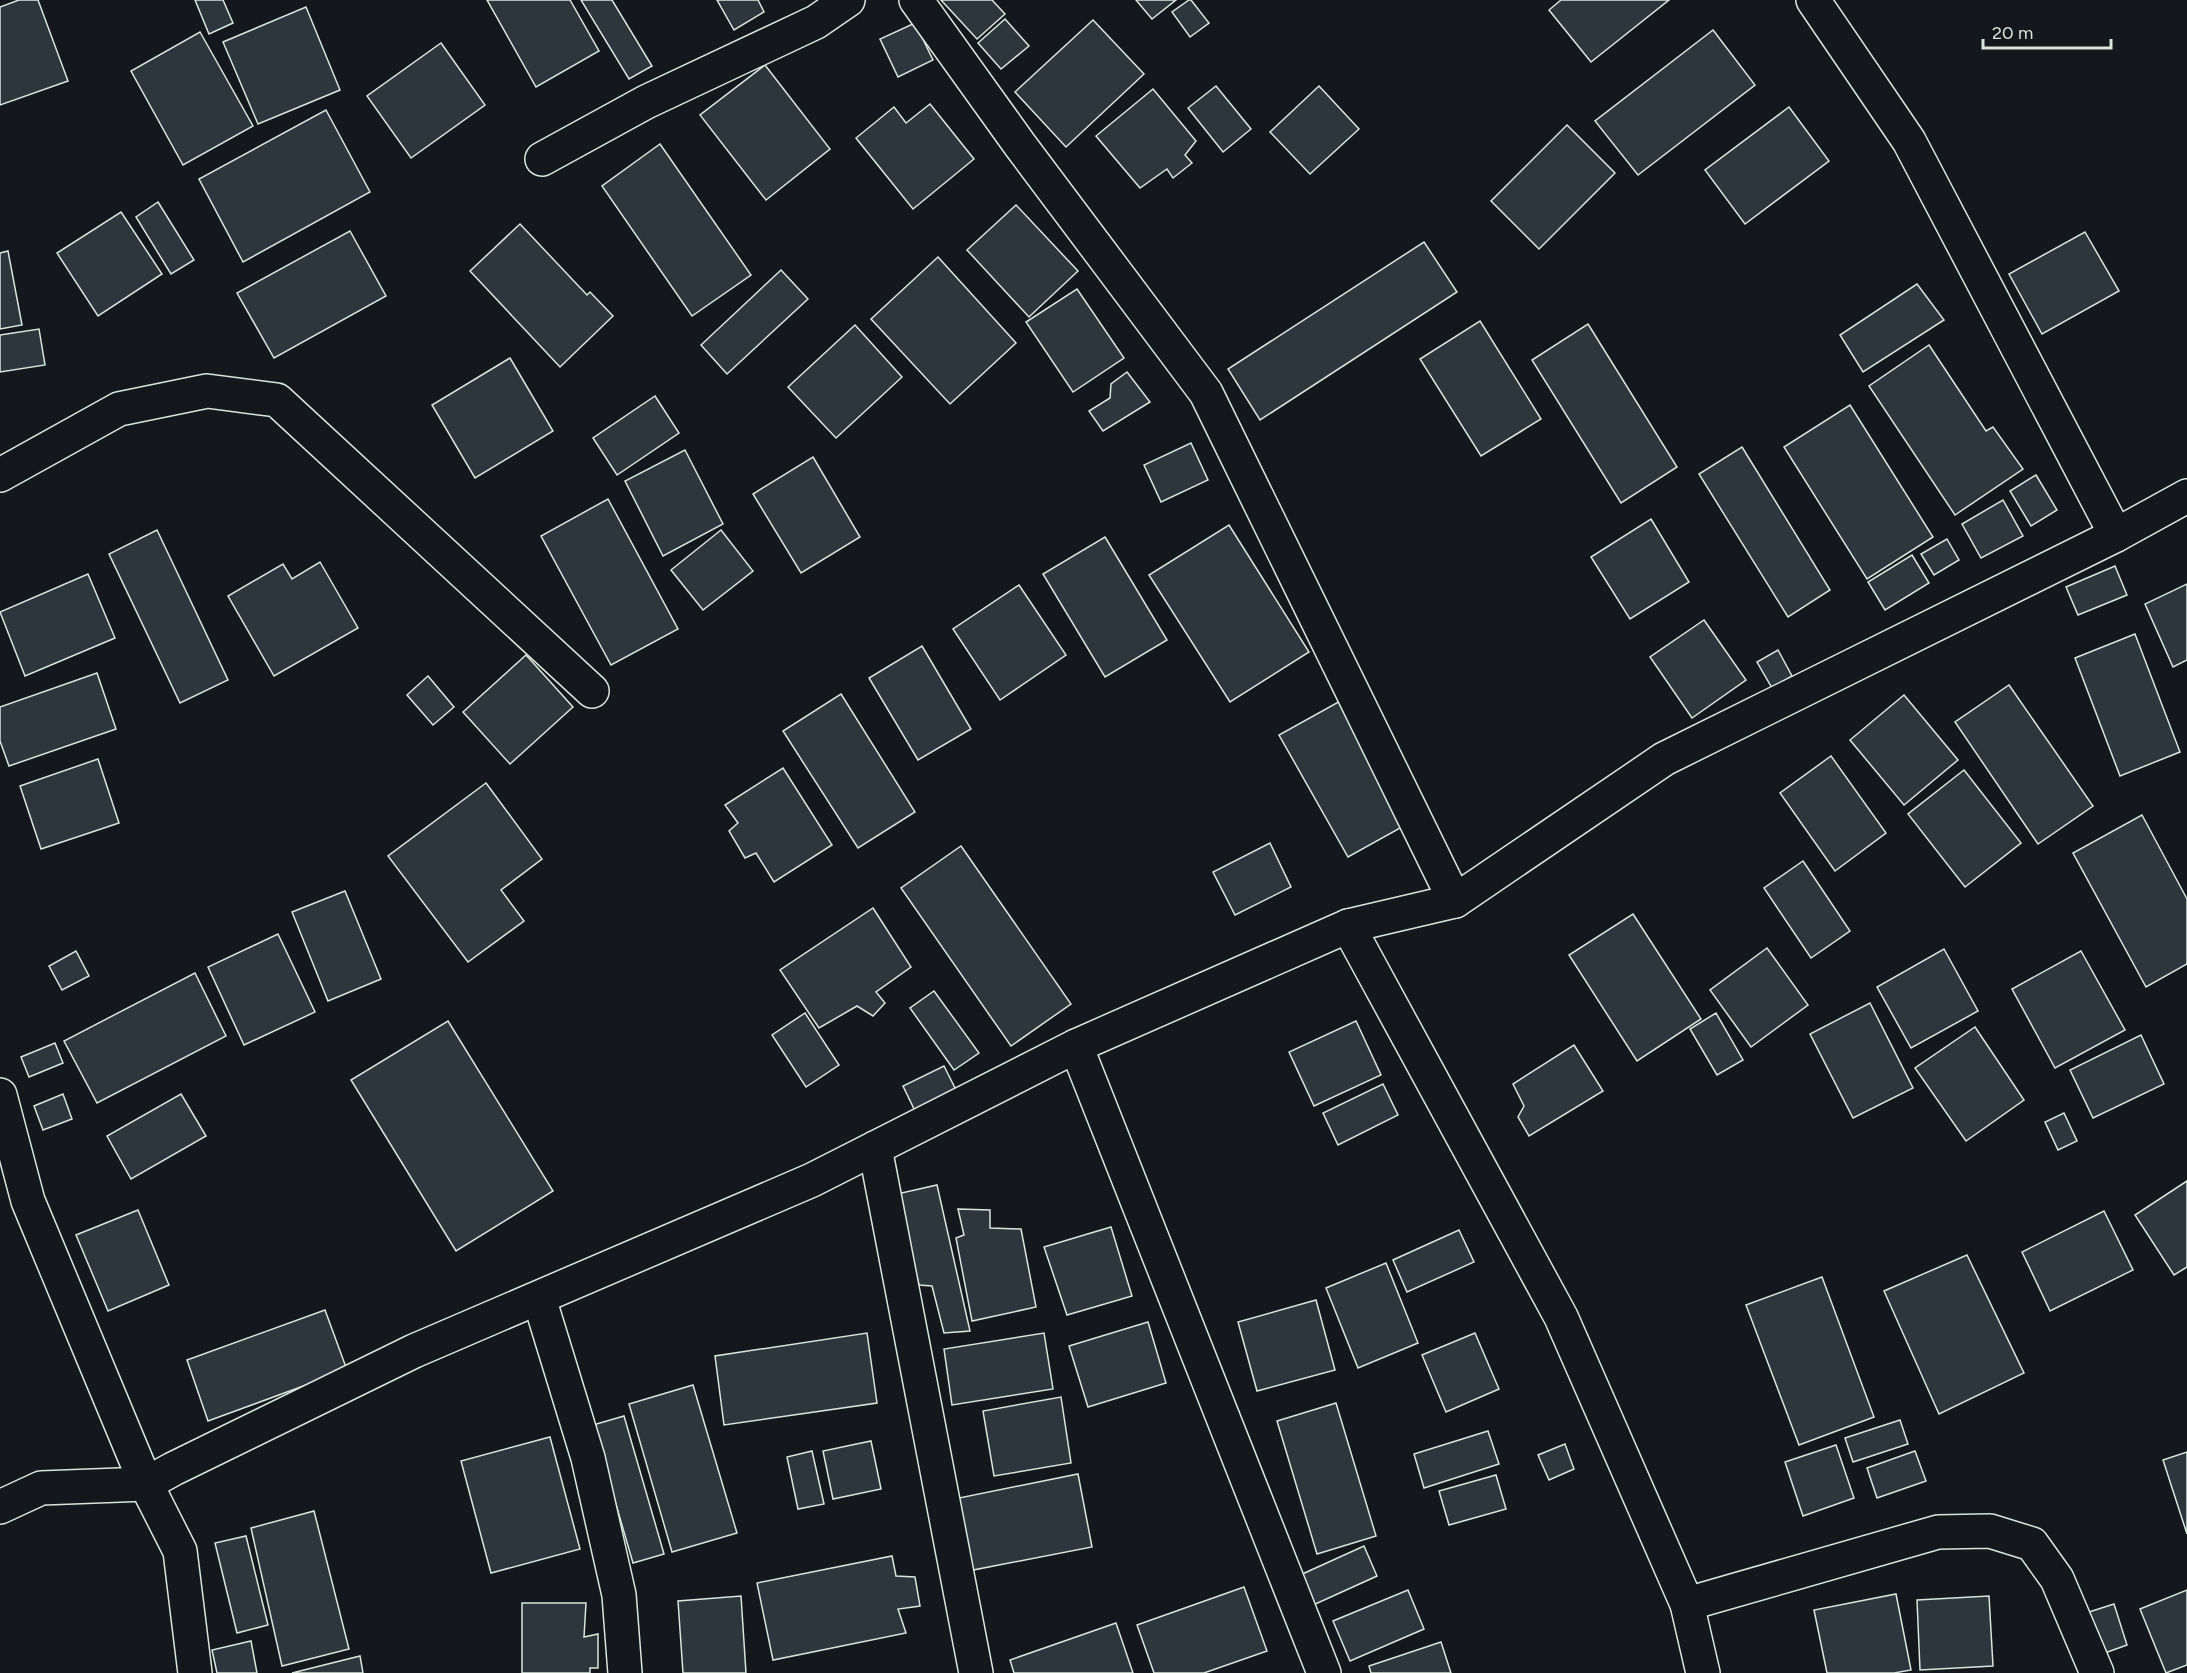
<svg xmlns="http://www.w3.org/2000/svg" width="2187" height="1673" font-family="Figtree,sans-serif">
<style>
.building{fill:#2c363c;stroke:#d8e6dc;stroke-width:1.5}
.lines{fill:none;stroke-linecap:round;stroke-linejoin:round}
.minor-casing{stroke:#d8e6dc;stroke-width:36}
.minor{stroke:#14181c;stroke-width:33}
</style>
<rect width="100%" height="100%" fill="#14181c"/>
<!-- building -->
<g class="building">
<polygon points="19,0 38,0 68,81 0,105 0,7"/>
<polygon points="195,0 223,0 233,23 209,34"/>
<polygon points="487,0 570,0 599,51 536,87"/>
<polygon points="581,0 612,0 652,66 629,79"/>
<polygon points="717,0 758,0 764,12 734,30"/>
<polygon points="941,0 992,0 1005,14 977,39"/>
<polygon points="1136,0 1176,0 1152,19"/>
<polygon points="1189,0 1191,0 1209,23 1190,37 1172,12"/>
<polygon points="1561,0 1669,0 1591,62 1549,10"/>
<polygon points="306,7 340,90 258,124 223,42"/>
<polygon points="1005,19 1029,46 1001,69 978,43"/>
<polygon points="1093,20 1144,74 1066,147 1015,92"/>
<polygon points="915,23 933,60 898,77 880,39"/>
<polygon points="1713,30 1755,85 1638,175 1595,121"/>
<polygon points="200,32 253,126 183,165 131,71"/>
<polygon points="441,43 485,105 411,158 367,96"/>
<polygon points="765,65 830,149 766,200 700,115"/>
<polygon points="1216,86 1251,129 1223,152 1188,108"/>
<polygon points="1319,86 1359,129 1310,174 1270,132"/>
<polygon points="1153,89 1196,141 1185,155 1192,163 1173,178 1167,169 1140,188 1096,136"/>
<polygon points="930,104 974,159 913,209 856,138 894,107 906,123"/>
<polygon points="1789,107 1829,161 1745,224 1705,170"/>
<polygon points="326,110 370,192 243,262 199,179"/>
<polygon points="1567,125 1615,173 1539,249 1491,201"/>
<polygon points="660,144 751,275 692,316 602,186"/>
<polygon points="158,202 194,260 171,274 136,217"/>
<polygon points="1016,205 1078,271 1029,317 967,250"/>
<polygon points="121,212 162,274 98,316 57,253"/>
<polygon points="520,224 587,295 590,292 613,316 560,367 470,271"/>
<polygon points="350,231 386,296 274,358 237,293"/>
<polygon points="2085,232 2119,291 2042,334 2009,274"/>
<polygon points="1424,242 1457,292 1260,420 1228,369"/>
<polygon points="8,251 22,325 0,329 0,253"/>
<polygon points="938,257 1016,343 950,404 871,319"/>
<polygon points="781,270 808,299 727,374 701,345"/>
<polygon points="1917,284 1944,320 1863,372 1840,335"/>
<polygon points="1077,289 1124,358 1073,392 1026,322"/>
<polygon points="1480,321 1541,419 1481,456 1420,359"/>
<polygon points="1588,324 1677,467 1621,503 1532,360"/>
<polygon points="855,325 902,377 836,438 788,387"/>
<polygon points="39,329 45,365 0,372 0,335"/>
<polygon points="1929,345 1986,431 1993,427 2023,469 1955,515 1869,386"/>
<polygon points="510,358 553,431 475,478 432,405"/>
<polygon points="1127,372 1150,402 1103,431 1089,411 1110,398 1111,384"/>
<polygon points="655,396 679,433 617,475 593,438"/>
<polygon points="1850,405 1933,537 1867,579 1784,447"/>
<polygon points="1191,443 1208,480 1161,502 1144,465"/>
<polygon points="1742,447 1830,590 1788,617 1699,474"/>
<polygon points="685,450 723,524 663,556 625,481"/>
<polygon points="813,457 860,537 801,573 753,494"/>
<polygon points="2036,475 2057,510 2031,526 2010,491"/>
<polygon points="608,499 678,629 611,665 541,536"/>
<polygon points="2003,500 2023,536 1981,558 1962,524"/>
<polygon points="1651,519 1689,582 1630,619 1591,557"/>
<polygon points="1229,525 1309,652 1230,702 1149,575"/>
<polygon points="157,530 228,680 180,703 109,554"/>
<polygon points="721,530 753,571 703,610 671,570"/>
<polygon points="1105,537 1167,640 1105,677 1043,574"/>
<polygon points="1947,539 1959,560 1934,575 1921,554"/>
<polygon points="1912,555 1929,583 1885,610 1868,582"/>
<polygon points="320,562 358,628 274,676 228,596 283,564 292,579"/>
<polygon points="2115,566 2127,595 2078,615 2066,587"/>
<polygon points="88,574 115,638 25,676 0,612"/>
<polygon points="2187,584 2187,660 2173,667 2145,604"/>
<polygon points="1019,585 1066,655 1000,700 953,629"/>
<polygon points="1704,620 1746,680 1692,718 1650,657"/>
<polygon points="2135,634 2180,752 2120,776 2075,658"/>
<polygon points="922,646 971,729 918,760 869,678"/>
<polygon points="1778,650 1792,676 1772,688 1757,662"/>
<polygon points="526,655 573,707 510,764 463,712"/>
<polygon points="97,673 116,729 9,766 0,741 0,707"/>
<polygon points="428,676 454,707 433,725 407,695"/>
<polygon points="2009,685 2093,806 2038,844 1955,722"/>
<polygon points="841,694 915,812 858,848 783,731"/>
<polygon points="1904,695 1958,760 1904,805 1850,740"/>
<polygon points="1342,700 1411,822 1348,857 1279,735"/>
<polygon points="1831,756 1886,833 1835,871 1780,793"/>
<polygon points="98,759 119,823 41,849 20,786"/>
<polygon points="783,768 832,845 774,882 756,853 745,858 729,831 738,823 725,805"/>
<polygon points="1964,770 2021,843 1965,887 1908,814"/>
<polygon points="486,783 542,859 501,890 524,921 468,962 388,856"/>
<polygon points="2142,815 2187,899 2187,964 2146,987 2073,853"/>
<polygon points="1270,843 1291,887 1235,915 1213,872"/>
<polygon points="961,846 1071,1004 1011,1046 901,888"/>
<polygon points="1803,861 1850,931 1811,958 1764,888"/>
<polygon points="345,891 381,979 328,1001 292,912"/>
<polygon points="873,908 911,967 876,992 885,1003 873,1016 857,1006 819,1028 780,970"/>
<polygon points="1633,914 1701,1019 1637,1061 1569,955"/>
<polygon points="278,934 315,1012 244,1045 208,967"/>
<polygon points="1767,948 1808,1005 1751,1047 1710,990"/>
<polygon points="1944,949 1978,1011 1911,1048 1877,987"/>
<polygon points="76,951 89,976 62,990 49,966"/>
<polygon points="2081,951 2125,1030 2055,1068 2012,989"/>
<polygon points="195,973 226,1036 97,1103 64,1041"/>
<polygon points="934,991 979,1053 954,1070 910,1008"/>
<polygon points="1870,1003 1913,1088 1853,1118 1810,1034"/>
<polygon points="805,1013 839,1065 806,1087 772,1035"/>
<polygon points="1716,1013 1743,1060 1717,1075 1690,1029"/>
<polygon points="448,1021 553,1191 456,1251 351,1080"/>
<polygon points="1356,1021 1381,1075 1314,1106 1289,1052"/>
<polygon points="1975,1027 2024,1100 1966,1141 1915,1068"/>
<polygon points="2141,1035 2164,1084 2093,1118 2070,1070"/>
<polygon points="55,1043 63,1063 29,1077 21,1057"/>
<polygon points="1574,1045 1603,1091 1529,1136 1518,1117 1524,1106 1513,1084"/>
<polygon points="944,1066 957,1092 916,1113 903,1086"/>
<polygon points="1383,1084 1398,1115 1338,1145 1323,1113"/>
<polygon points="63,1094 72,1119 43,1130 34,1106"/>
<polygon points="181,1094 206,1136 131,1179 107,1136"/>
<polygon points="2064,1113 2077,1141 2058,1150 2045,1122"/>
<polygon points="2187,1181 2187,1267 2174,1275 2135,1215"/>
<polygon points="937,1185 970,1331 944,1333 932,1286 919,1285 897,1194"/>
<polygon points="958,1209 990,1210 990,1228 1021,1229 1036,1307 972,1321 956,1238 964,1235"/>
<polygon points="138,1210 169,1285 108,1311 76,1235"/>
<polygon points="2104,1211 2133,1270 2050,1311 2022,1252"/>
<polygon points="1111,1227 1132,1296 1067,1315 1044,1247"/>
<polygon points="1459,1230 1474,1262 1407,1292 1393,1260"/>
<polygon points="1967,1255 2024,1373 1939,1414 1884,1291"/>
<polygon points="1386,1263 1418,1343 1358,1368 1326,1288"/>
<polygon points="1822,1277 1874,1417 1799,1445 1746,1305"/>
<polygon points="1316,1300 1335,1370 1257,1391 1238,1322"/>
<polygon points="325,1310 347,1370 208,1421 187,1360"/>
<polygon points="1148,1322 1166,1383 1088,1407 1069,1346"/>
<polygon points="867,1333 877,1403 724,1425 715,1356"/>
<polygon points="1044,1333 1053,1389 952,1405 944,1349"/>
<polygon points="1475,1333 1499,1389 1446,1412 1422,1355"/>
<polygon points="693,1385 737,1533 672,1552 629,1404"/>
<polygon points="1061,1397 1071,1463 994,1476 983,1411"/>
<polygon points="1336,1403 1376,1536 1317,1554 1277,1421"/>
<polygon points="624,1416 664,1554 633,1563 593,1425"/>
<polygon points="1900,1420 1908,1444 1853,1462 1845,1438"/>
<polygon points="1488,1431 1499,1464 1424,1488 1414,1454"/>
<polygon points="550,1437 580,1549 491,1573 461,1461"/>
<polygon points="871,1441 881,1489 833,1499 823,1451"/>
<polygon points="1565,1444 1574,1469 1549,1480 1538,1455"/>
<polygon points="1836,1445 1854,1498 1803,1516 1785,1462"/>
<polygon points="812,1451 824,1504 798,1509 787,1457"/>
<polygon points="1915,1451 1926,1481 1877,1498 1867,1468"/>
<polygon points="2187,1452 2187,1534 2163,1460"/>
<polygon points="1078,1474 1092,1547 973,1570 959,1498"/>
<polygon points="1496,1475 1506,1509 1449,1525 1439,1491"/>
<polygon points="314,1511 349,1649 282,1666 251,1528"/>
<polygon points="246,1536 268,1625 237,1633 215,1543"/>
<polygon points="1364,1546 1377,1576 1311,1606 1298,1576"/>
<polygon points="892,1556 896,1576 915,1577 920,1606 898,1609 906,1633 773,1660 757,1583"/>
<polygon points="1244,1587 1267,1651 1204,1673 1154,1673 1137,1625"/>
<polygon points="1408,1590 1424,1629 1350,1661 1333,1621"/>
<polygon points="2187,1590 2187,1665 2166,1673 2140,1609"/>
<polygon points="1896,1594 1911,1670 1894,1673 1827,1673 1814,1610"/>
<polygon points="741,1596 746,1673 683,1673 678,1601"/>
<polygon points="1989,1596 1993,1666 1920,1670 1917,1600"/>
<polygon points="522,1603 586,1603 584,1637 598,1634 598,1668 590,1668 590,1673 522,1673"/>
<polygon points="2114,1604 2127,1645 2102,1654 2089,1612"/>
<polygon points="1116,1623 1133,1673 1014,1673 1010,1660"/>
<polygon points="251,1641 257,1673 217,1673 212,1650"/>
<polygon points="1441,1642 1451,1673 1371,1673 1369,1666"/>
<polygon points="360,1656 363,1673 292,1673"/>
</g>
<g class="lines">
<!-- minor casing -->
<g class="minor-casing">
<g id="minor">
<polyline points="916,0 1020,145 1206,393 1455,901"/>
<polyline points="1813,0 1909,141 2116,535"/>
<polyline points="542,159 646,102 816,22 848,0"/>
<polyline points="0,475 119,409 207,391 277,400 592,691"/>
<polyline points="1348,926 1561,1317 1687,1604 1703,1673"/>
<polyline points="1076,1046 1324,1673"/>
<polyline points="0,1095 28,1201 146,1484 180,1551 195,1673"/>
<polyline points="875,1148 976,1673"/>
<polyline points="539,1298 588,1458 619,1595 625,1673"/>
<polyline points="0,1507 41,1488 146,1484 173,1469 414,1351 812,1180 1076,1046 1348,926 1455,901 1664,759 2116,535 2187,496"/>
<polyline points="1687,1604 1938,1532 1990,1531 2032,1544 2057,1579 2097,1673"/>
</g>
</g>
<!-- minor -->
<use href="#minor" class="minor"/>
</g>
<!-- scale -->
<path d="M1983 39v9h128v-9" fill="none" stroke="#d8e6dc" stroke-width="3"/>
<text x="1992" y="39" font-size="18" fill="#d8e6dc" stroke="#14181c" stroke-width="4.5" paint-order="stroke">20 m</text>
</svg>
